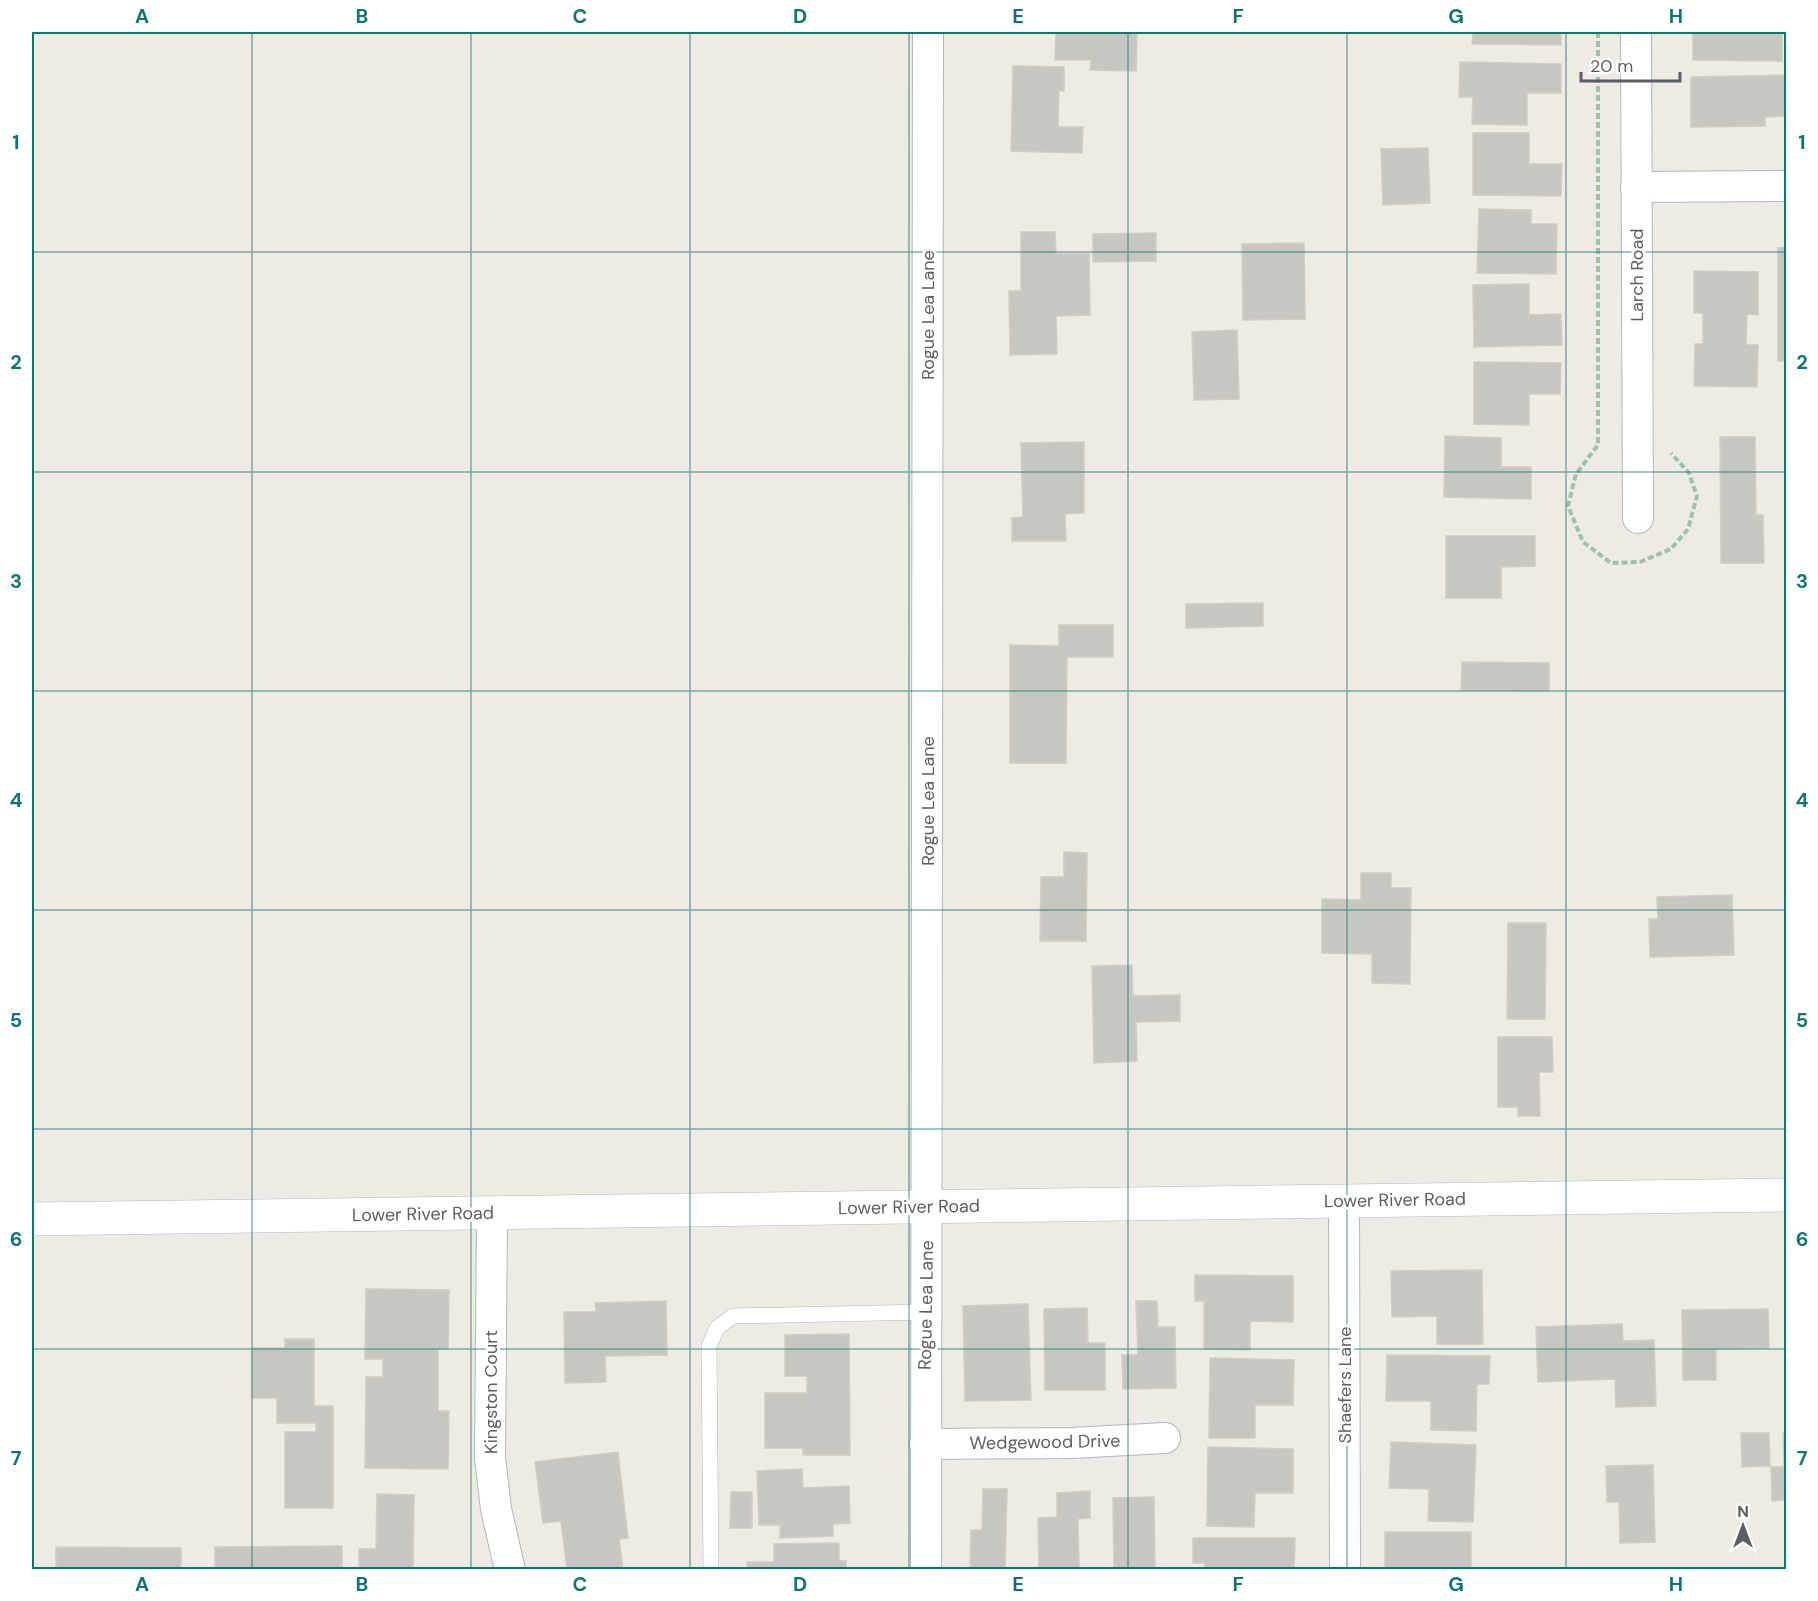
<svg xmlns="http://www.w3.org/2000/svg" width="1818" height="1601" font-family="'DM Sans',sans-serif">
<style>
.building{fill:#c8c6c0;stroke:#d2cdc2;stroke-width:1.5}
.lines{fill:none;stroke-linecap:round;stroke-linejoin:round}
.lane-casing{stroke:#b4b6ba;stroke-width:16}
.street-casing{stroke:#b4b6ba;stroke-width:32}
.secondary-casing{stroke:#b5b8bd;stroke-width:34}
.path{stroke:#9bc4a7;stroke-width:4;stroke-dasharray:6 3;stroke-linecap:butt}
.lane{stroke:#fff;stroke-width:15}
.street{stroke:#fff;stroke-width:30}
.secondary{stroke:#fff;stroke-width:33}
.grid{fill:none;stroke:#0f766e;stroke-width:1.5;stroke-opacity:0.55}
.labels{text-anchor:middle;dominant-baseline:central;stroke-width:6;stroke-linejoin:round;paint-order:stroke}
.street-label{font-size:18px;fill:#5b5f63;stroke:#fff}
.neatline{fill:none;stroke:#0f766e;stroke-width:2}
.grid-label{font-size:20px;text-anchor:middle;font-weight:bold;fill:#0f766e}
</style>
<rect width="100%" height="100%" fill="#edebe3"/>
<!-- building -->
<g class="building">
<polygon points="1056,32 1137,32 1136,71 1090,70 1091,60 1055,60"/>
<polygon points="1473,32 1561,32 1561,45 1472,44"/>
<polygon points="1693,32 1782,32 1782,61 1693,60"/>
<polygon points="1460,62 1561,64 1561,93 1527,93 1527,125 1472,124 1473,97 1459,97"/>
<polygon points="1013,66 1064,67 1064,91 1059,90 1058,127 1083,127 1082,153 1011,151"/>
<polygon points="1786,75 1786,116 1765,117 1765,126 1691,127 1691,77"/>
<polygon points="1473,133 1529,133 1529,164 1562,164 1561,196 1473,195"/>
<polygon points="1428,148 1430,203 1383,205 1381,149"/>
<polygon points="1479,209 1531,210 1531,224 1557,224 1556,274 1477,273"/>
<polygon points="1021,232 1055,232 1056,254 1089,254 1090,315 1056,316 1057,354 1010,355 1009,291 1021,291"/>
<polygon points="1156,233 1156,261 1093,262 1093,234"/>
<polygon points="1304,243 1305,319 1243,320 1242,244"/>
<polygon points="1786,247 1786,361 1778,361 1778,248"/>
<polygon points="1694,271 1758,272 1758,315 1747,314 1746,345 1758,345 1757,387 1694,386 1695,344 1703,344 1703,313 1694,313"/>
<polygon points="1529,284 1529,315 1561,314 1562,345 1474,347 1473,285"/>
<polygon points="1237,330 1239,399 1194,400 1192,332"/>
<polygon points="1474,362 1561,363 1560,394 1529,394 1529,425 1474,424"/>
<polygon points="1445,436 1501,438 1501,467 1531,467 1531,499 1444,497"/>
<polygon points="1720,437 1755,437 1756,515 1763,515 1764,563 1721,563"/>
<polygon points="1084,442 1084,513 1065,514 1066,541 1012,541 1012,518 1023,517 1021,443"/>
<polygon points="1446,536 1535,536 1535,566 1501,567 1501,598 1446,598"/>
<polygon points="1263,603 1263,626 1186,628 1186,604"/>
<polygon points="1059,625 1113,625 1113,657 1067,657 1066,763 1010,763 1010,645 1059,646"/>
<polygon points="1462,662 1549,663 1549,691 1461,690"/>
<polygon points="1064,852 1087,853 1086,941 1040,941 1041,877 1064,877"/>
<polygon points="1361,873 1391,873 1391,888 1411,888 1410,984 1372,983 1372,954 1322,953 1322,899 1361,900"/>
<polygon points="1732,895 1734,955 1650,957 1649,919 1658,919 1657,897"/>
<polygon points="1508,923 1546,923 1545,1019 1507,1019"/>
<polygon points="1132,965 1133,996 1180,995 1180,1021 1136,1022 1137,1061 1094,1063 1092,966"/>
<polygon points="1498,1037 1552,1037 1553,1072 1539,1072 1540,1116 1518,1116 1518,1107 1498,1107"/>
<polygon points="1482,1270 1483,1344 1437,1344 1437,1316 1392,1317 1391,1271"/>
<polygon points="1195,1275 1293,1276 1293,1322 1250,1321 1250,1350 1204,1349 1204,1301 1195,1301"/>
<polygon points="366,1289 449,1290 448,1349 438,1349 438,1411 449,1411 448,1469 365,1468 366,1377 383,1377 383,1359 365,1359"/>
<polygon points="666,1301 667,1355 605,1356 606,1382 565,1383 564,1312 596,1312 595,1303"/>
<polygon points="1136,1301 1157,1301 1158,1327 1175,1327 1176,1388 1123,1389 1122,1355 1138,1355"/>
<polygon points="1028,1304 1031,1400 965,1401 963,1306"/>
<polygon points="1087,1308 1088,1343 1105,1343 1105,1390 1045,1390 1044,1309"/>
<polygon points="1768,1309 1769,1348 1716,1349 1716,1380 1683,1380 1682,1310"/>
<polygon points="1622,1324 1623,1341 1654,1340 1656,1406 1616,1407 1615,1379 1538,1382 1536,1327"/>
<polygon points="849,1334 850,1455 803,1455 803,1448 765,1448 765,1393 807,1393 807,1376 785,1376 785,1335"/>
<polygon points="285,1339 314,1339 314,1406 333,1406 333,1508 285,1508 285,1432 316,1432 316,1423 277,1423 277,1398 252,1398 252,1348 285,1348"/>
<polygon points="1387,1355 1490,1356 1489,1384 1477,1384 1476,1431 1431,1430 1431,1401 1386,1401"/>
<polygon points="1210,1358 1294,1360 1293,1405 1255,1405 1255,1438 1209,1438"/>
<polygon points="1741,1433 1769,1433 1770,1466 1742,1467"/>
<polygon points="1783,1433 1786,1433 1786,1500 1772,1501 1771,1467 1784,1467"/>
<polygon points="1391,1442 1476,1445 1473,1522 1428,1521 1429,1489 1389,1488"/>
<polygon points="1208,1447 1293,1449 1293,1493 1255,1493 1254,1527 1207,1526"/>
<polygon points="618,1452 628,1538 619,1539 623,1570 567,1570 561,1521 543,1523 535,1462"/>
<polygon points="1653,1465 1655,1542 1620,1543 1619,1502 1607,1502 1606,1466"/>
<polygon points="802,1469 803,1488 849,1486 850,1523 833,1524 833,1536 780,1538 780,1525 759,1525 757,1471"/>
<polygon points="983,1489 1007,1489 1005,1570 970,1570 971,1530 982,1530"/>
<polygon points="1090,1491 1090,1518 1078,1519 1079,1570 1039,1570 1038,1518 1057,1517 1057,1493"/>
<polygon points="731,1492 752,1492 752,1528 730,1528"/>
<polygon points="377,1494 414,1495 413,1570 359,1570 359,1549 376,1549"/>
<polygon points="1154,1497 1155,1570 1114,1570 1113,1498"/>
<rect x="1385" y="1532" width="86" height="38"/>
<polygon points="1193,1538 1295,1538 1294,1570 1205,1570 1205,1563 1193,1563"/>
<polygon points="839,1543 839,1561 846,1561 846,1570 747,1570 747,1562 774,1562 774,1544"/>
<polygon points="342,1546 342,1570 215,1570 215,1547"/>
<polygon points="56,1547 181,1548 181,1570 56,1570"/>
</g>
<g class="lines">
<!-- lane casing -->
<g class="lane-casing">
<polyline id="lane" points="711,1570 709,1346 717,1328 733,1316 927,1312"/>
</g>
<!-- street casing -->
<g class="street-casing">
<g id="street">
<polyline points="1636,32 1638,518"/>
<polyline points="1636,187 1786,186"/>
<polyline points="1344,1201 1345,1570"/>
<polyline points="492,1213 490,1458 496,1509 510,1570"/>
<polyline points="925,1444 1071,1443 1165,1438"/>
<polyline points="926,1570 928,32"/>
</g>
</g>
<!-- secondary casing -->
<g class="secondary-casing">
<polyline id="secondary" points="32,1219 1786,1195"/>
</g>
<!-- path -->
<polyline class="path" points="1598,32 1598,445 1576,474 1568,506 1583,542 1611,563 1640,562 1671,549 1688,529 1697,496 1689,473 1671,453"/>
<!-- lane -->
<use href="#lane" class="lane"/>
<!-- street -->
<use href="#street" class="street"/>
<!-- secondary -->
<use href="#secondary" class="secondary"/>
</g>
<!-- grid -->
<path class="grid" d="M252,32v1538M471,32v1538M690,32v1538M909,32v1538M1128,32v1538M1347,32v1538M1566,32v1538M32,252h1754M32,472h1754M32,691h1754M32,910h1754M32,1129h1754M32,1349h1754"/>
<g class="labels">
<!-- street labels -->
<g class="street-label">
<text transform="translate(1637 275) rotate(-90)">Larch Road</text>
<text transform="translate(928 315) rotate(-90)">Rogue Lea Lane</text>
<text transform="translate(928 801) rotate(-90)">Rogue Lea Lane</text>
<text transform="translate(1395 1200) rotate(-1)">Lower River Road</text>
<text transform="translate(909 1207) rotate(-1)">Lower River Road</text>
<text transform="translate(423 1214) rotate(-1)">Lower River Road</text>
<text transform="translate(926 1305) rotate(-89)">Rogue Lea Lane</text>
<text transform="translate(1345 1385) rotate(-90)">Shaefers Lane</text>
<text transform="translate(491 1392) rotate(-90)">Kingston Court</text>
<text transform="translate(1045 1442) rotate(-1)">Wedgewood Drive</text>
</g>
</g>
<!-- border -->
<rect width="1818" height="1601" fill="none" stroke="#ffffff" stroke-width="66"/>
<!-- north arrow -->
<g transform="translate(1743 1526)" stroke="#ffffff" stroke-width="4.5" paint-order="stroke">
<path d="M0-4.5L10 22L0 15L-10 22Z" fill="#5b5f63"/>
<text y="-9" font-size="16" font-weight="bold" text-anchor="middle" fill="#5b5f63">N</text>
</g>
<!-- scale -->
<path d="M1581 72v9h99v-9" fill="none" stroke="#5b5f63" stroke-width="3"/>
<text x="1590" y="72" font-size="18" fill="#5b5f63" stroke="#ffffff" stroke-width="4.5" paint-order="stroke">20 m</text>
<rect x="33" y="33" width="1752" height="1535" class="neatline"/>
<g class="grid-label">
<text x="142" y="23">A</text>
<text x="362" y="23">B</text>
<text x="580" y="23">C</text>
<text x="800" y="23">D</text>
<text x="1018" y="23">E</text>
<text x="1238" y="23">F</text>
<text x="1456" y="23">G</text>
<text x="1676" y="23">H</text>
<text x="16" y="149">1</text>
<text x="1802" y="149">1</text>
<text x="16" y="369">2</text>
<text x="1802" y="369">2</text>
<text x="16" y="588">3</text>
<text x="1802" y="588">3</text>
<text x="16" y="807">4</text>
<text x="1802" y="807">4</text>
<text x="16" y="1027">5</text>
<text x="1802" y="1027">5</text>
<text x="16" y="1246">6</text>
<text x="1802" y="1246">6</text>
<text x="16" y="1465">7</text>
<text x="1802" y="1465">7</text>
<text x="142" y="1591">A</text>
<text x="362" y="1591">B</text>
<text x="580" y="1591">C</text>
<text x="800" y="1591">D</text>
<text x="1018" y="1591">E</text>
<text x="1238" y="1591">F</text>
<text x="1456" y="1591">G</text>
<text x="1676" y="1591">H</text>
</g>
</svg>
